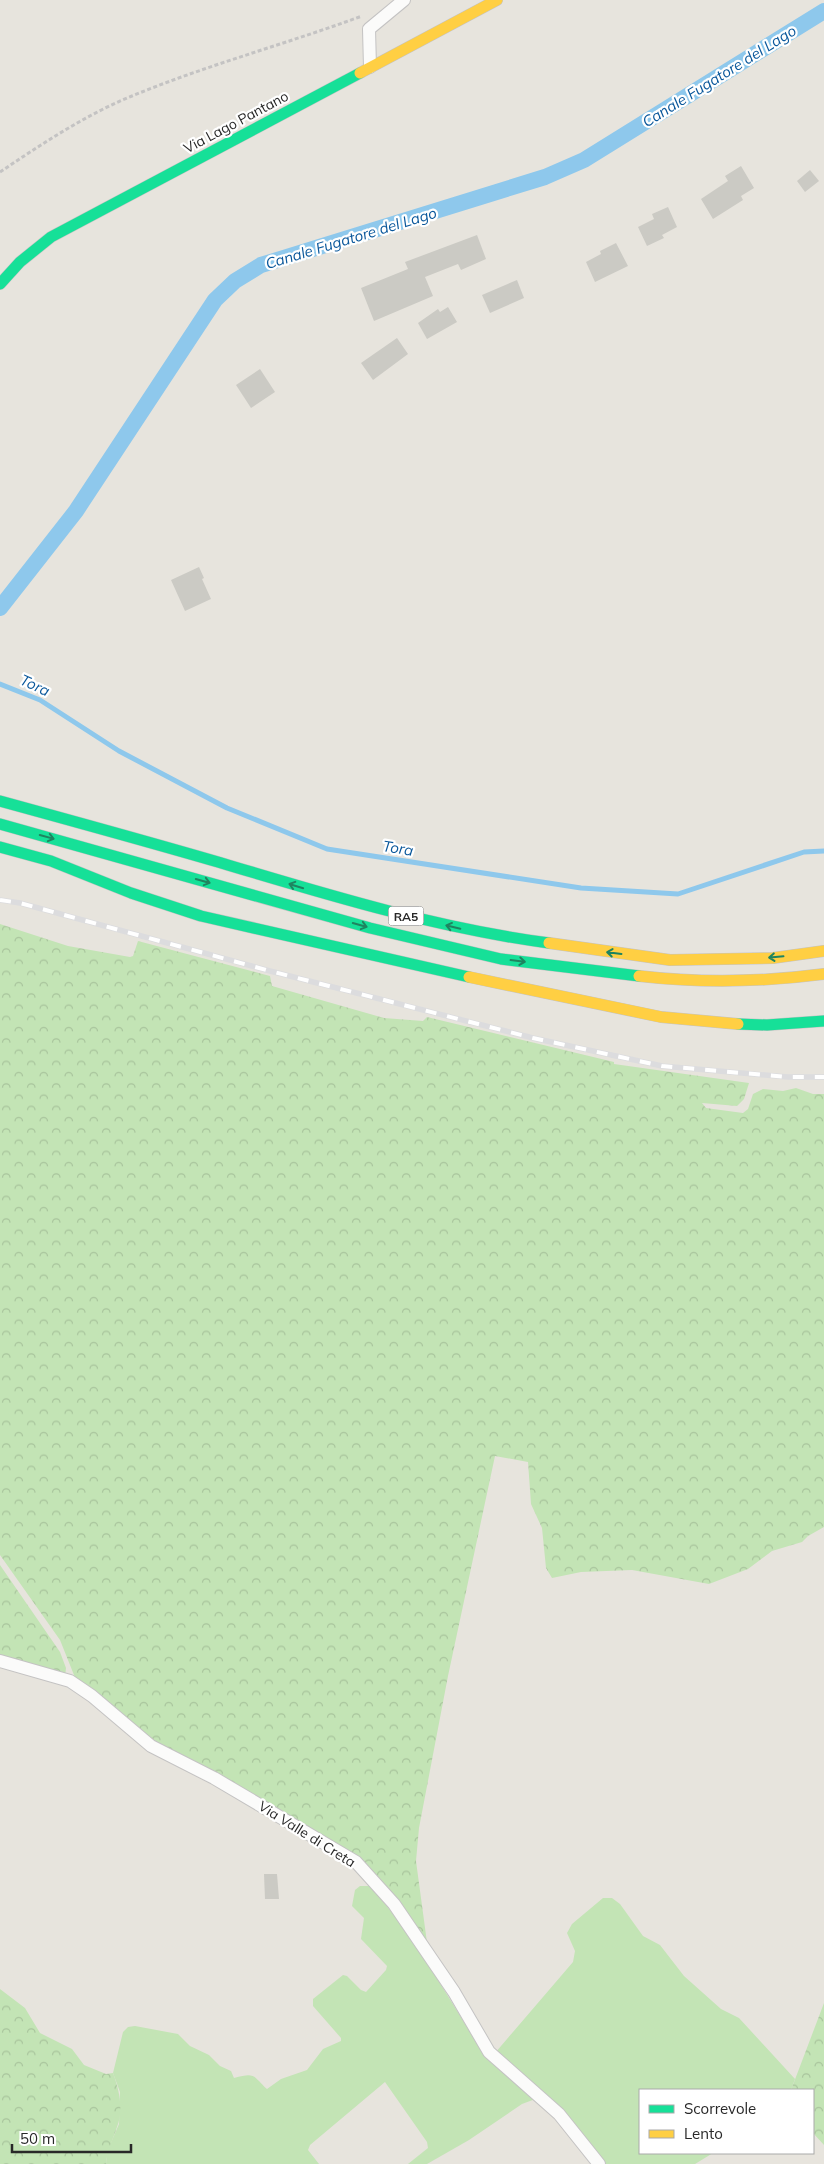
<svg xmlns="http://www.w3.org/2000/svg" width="824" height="2164" font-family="Mulish,sans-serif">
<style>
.grass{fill:#c3e4b5}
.forest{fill:url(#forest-crowns)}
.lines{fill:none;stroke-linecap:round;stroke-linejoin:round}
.stream{stroke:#8ec8ec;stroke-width:5}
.canal{stroke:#8ec8ec;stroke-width:16}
.building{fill:#cbcac4}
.street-casing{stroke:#c4c3c3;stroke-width:14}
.fast-casing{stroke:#c4c3c3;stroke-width:12}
.slow-casing{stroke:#c4c3c3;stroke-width:12}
.path{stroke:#c4c3c3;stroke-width:3;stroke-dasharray:4 2.5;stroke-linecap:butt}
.street{stroke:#fbfbfa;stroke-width:12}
.fast{stroke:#16e098;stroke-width:11}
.slow{stroke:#ffcf43;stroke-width:11}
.rail-casing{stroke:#dcdcde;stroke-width:5.5}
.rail{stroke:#fff;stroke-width:4;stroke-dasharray:11;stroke-linecap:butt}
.oneway{stroke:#1f8460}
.labels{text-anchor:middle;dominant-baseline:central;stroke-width:4.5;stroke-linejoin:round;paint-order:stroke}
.shield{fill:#fff;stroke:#686868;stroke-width:1}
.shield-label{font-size:12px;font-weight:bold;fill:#282828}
.street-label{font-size:14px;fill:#282828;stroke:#fff}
.water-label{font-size:15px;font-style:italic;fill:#09579b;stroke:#fff}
</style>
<defs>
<pattern id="forest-crowns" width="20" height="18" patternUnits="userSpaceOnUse" patternTransform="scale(1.25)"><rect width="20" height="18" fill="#c3e4b5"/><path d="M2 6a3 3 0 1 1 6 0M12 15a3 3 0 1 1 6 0" fill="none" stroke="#a8c49c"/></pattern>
</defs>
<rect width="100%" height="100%" fill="#e7e4dd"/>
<!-- grass -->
<g class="grass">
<path d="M360,1886h11l41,52 73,118 53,42 -16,6 -53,36 -42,24h-19l20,-16 -1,-6 -42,-60 -75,63 -2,5 11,14h-213l1,-12 12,-28 1,-32 -7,-19 10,-41 5,-5 7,-1 43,8 12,12 19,9 11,11 11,5 3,7c22,-6 19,-2 33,11l14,-10 26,-9 16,-21 18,-8v-3l-28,-32v-7l30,-24 4,1 14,14 5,2 20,-22 1,-4 -26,-27 3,-21 -12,-12 3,-16z"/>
<polygon points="603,1898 612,1898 620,1904 643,1936 660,1945 684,1976 721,2009 739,2018 795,2079 791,2090 640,2090 640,2153 713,2153 695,2164 604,2164 495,2053 573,1962 575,1951 567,1933 572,1924"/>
</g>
<!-- forest -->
<g class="forest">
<polygon points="0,924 68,946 130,957 133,956 138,941 270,976 272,986 384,1018 423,1021 427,1017 614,1062 614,1064 749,1083 744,1099 737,1106 702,1103 706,1108 743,1113 748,1109 753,1094 763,1089 783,1091 796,1088 813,1094 824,1094 824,1527 808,1536 802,1542 772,1551 748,1569 709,1584 632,1570 581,1572 552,1578 546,1568 542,1528 531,1504 528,1462 495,1456 448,1676 419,1828 416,1861 428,1950 356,1863 163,1751 78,1685 60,1640 0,1555"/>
<polygon points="0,1565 60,1652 66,1668 65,1677 0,1661"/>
<path d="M0,1989l25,19 15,25 32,16 12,16 22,9 7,-1c6,16 11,37 4,54 -4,13 -10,23 -11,37h-106z"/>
<polygon points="824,2003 824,2145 813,2133 813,2090 791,2090"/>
</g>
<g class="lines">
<!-- stream -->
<polyline class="stream" points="0,684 40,700 119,751 227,808 327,849 581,888 678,894 804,852 824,851"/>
<!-- canal -->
<polyline class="canal" points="0,608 76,511 215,300 235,281 261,265 545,177 584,160 824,11"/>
</g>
<!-- building -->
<g class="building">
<polygon points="741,166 754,188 741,196 743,200 713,219 701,199 728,181 725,176"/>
<polygon points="810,170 819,181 805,192 797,181"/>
<polygon points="668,207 677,227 662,235 664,238 647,246 638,227 654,219 652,214"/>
<polygon points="477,235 486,259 461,270 458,264 425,277 433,296 374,321 361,288 408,269 405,262"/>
<polygon points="616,243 628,266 595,282 586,262 601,254 600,251"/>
<polygon points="517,280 524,298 490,313 482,295"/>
<polygon points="448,307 457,322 427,339 418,323 438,309 440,312"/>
<polygon points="397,338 408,354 373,380 361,363"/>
<polygon points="260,369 275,392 251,408 236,385"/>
<polygon points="199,567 204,578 202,579 211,599 185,611 171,580"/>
<polygon points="264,1874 277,1874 279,1899 265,1899"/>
</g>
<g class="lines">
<!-- street casing -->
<g class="street-casing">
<g id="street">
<polyline points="370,67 369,29 404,0"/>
<polyline points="0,1661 70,1681 92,1696 151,1746 214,1778 356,1862 394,1904 454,1992 489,2052 559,2114 599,2164"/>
</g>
</g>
<!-- fast casing -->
<g class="fast-casing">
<g id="fast">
<polyline points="0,284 20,262 51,237 360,73"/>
<path d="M0,801c73,20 146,40 218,61 110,33 218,66 331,81"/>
<polyline points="0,824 370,928 501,959 639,976"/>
<polyline points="0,847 51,861 131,893 201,916 469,977"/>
<polyline points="738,1024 767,1025 824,1021"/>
</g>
</g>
<!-- slow casing -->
<g class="slow-casing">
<g id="slow">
<polyline points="360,73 497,0"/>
<polyline points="549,943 670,960 773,958 824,951"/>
<path d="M639,976c61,7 124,6 185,-2"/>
<polyline points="469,977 661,1017 738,1024"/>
</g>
</g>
<!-- path -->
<path class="path" d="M0,172c42,-28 85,-57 132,-76 75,-31 154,-52 230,-80"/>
<!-- street -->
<use href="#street" class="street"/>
<!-- fast -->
<use href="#fast" class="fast"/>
<!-- slow -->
<use href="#slow" class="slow"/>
<!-- rail casing -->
<g class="rail-casing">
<polyline id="rail" points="0,900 20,903 270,971 533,1038 662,1066 788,1077 824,1077"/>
</g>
<!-- rail -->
<use href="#rail" class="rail"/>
</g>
<!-- one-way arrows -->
<defs><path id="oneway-shaft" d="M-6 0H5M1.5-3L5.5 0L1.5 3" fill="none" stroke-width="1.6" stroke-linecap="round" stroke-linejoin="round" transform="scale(1.25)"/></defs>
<g class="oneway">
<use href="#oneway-shaft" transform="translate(47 837) rotate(15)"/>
<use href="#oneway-shaft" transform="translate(203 881) rotate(16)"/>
<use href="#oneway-shaft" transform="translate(296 886) rotate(-163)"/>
<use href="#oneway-shaft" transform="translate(360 925) rotate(16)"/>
<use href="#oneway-shaft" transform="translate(453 927) rotate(-167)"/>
<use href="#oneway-shaft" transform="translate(614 953) rotate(-173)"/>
<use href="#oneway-shaft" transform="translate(776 957) rotate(175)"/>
<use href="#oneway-shaft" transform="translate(518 961) rotate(7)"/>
</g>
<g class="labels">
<!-- shield labels -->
<rect class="shield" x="388.5" y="906.5" width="35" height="19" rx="4"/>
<g class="shield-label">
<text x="406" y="916">RA5</text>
</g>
<!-- street labels -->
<g class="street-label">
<text transform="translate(236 122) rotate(-28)">Via Lago Pantano</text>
<text transform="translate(307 1834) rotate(32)">Via Valle di Creta</text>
</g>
<!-- water labels -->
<g class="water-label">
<text transform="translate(719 76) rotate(-32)">Canale Fugatore del Lago</text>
<text transform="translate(351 238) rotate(-17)">Canale Fugatore del Lago</text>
<text transform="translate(35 685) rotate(25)">Tora</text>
<text transform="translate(398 848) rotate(9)">Tora</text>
</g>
</g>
<!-- legend -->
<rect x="639" y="2089" width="175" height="65" fill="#ffffff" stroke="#a9a9a9"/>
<rect x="649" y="2105" width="25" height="8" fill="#16e098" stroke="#a9a9a9"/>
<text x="684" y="2114" font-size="15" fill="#282828">Scorrevole</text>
<rect x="649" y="2130" width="25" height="8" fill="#ffcf43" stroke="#a9a9a9"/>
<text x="684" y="2139" font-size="15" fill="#282828">Lento</text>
<!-- scale -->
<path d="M12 2144v8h119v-8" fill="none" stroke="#282828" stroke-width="2.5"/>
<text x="20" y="2144" font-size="15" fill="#282828" stroke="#ffffff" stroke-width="4" paint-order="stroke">50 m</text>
</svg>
